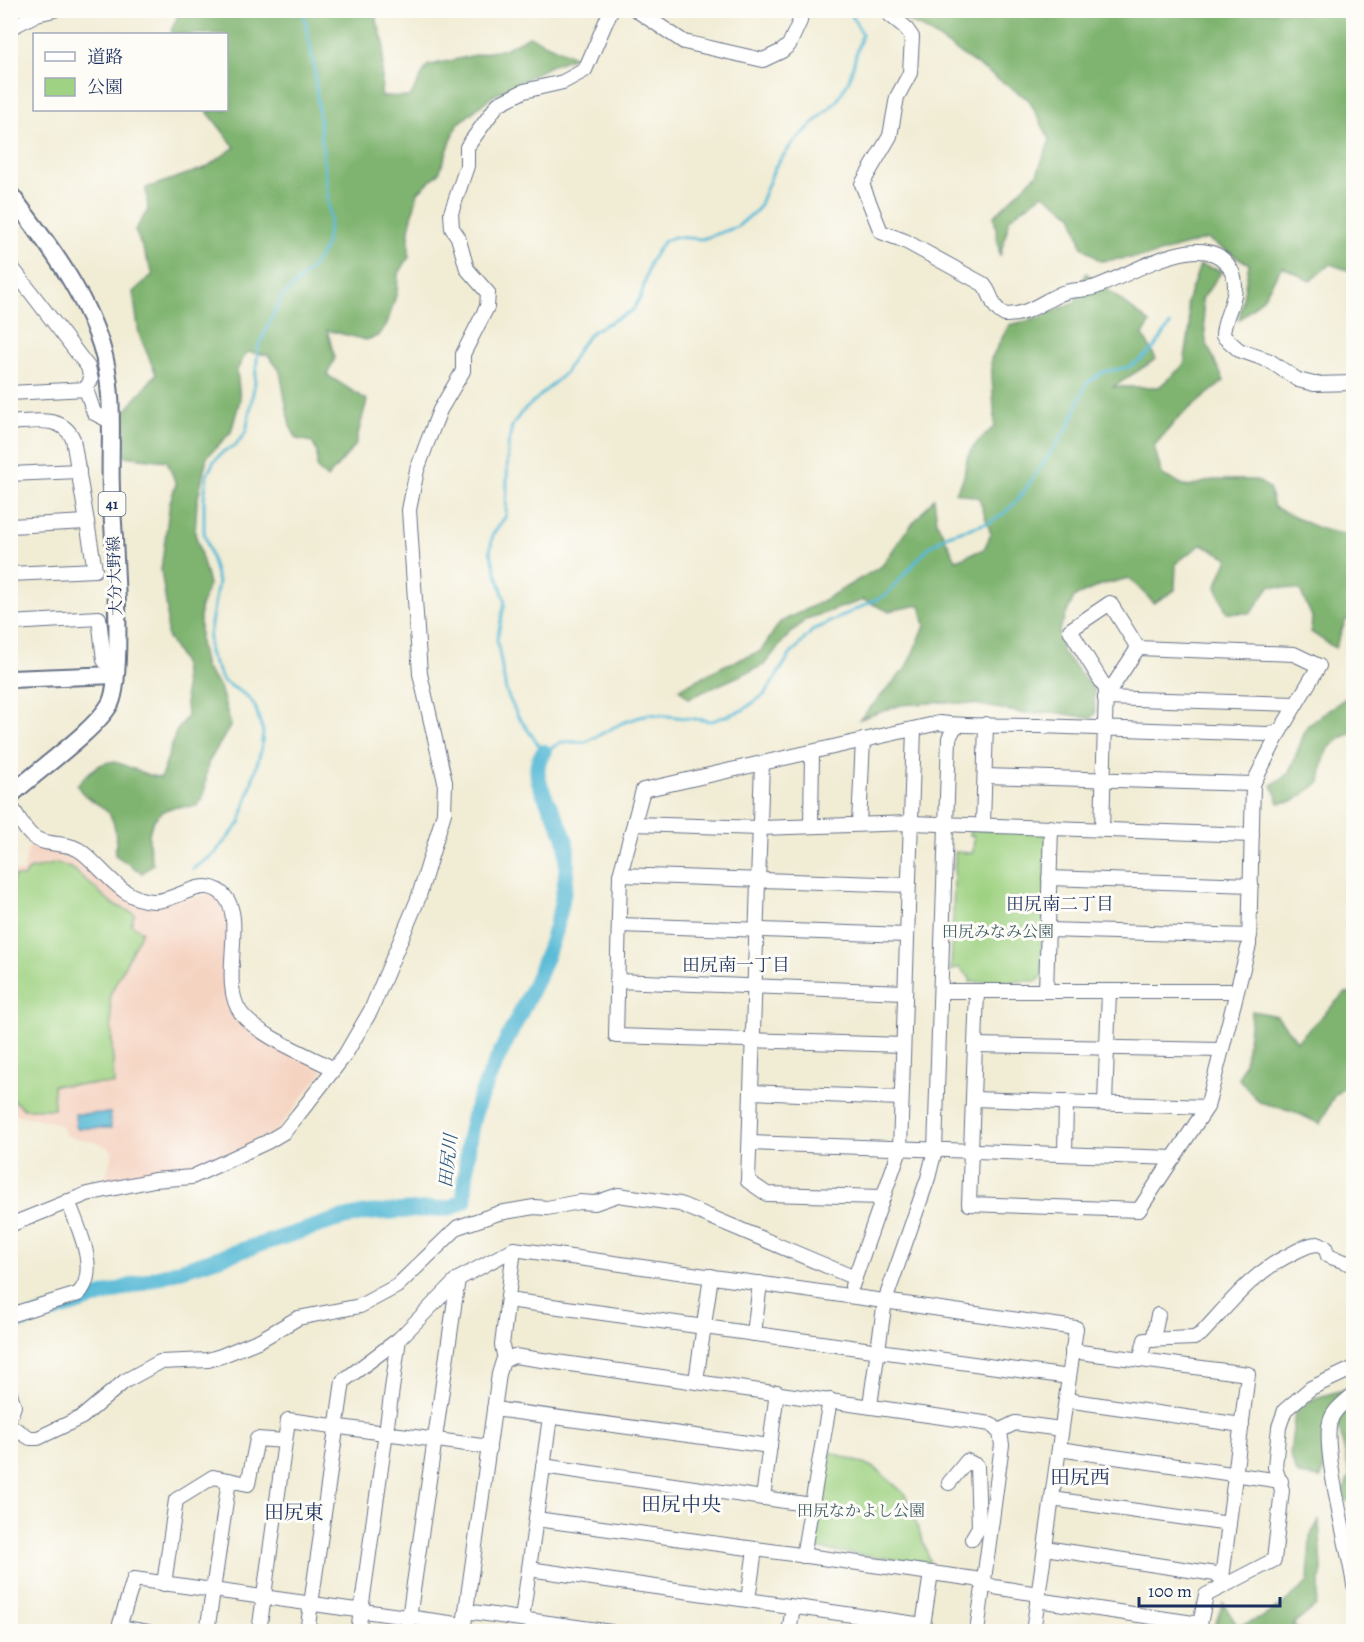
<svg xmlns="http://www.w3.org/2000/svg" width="1364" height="1642" font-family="Alegreya,'Noto Serif JP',serif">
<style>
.built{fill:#f5d3c1}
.green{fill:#9fd282;stroke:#5d8070;stroke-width:1.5}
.forest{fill:#7fb470;stroke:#4d7267;stroke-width:1.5}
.water{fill:#58bad6;stroke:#3a749a;stroke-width:1.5}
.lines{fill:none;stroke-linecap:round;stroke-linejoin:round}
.stream{stroke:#58bad6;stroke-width:3}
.river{stroke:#58bad6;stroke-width:16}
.minor-casing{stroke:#667187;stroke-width:16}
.major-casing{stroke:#667187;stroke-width:20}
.minor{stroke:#fff;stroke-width:14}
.major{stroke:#fff;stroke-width:16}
.labels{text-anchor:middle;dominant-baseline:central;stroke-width:6;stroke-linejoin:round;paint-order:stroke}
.shield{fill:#fdfcf7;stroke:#5f6c8c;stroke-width:1.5}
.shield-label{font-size:15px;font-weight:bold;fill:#1b2f5e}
.street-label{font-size:16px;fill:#1b2f5e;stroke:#fdfcf7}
.park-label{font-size:16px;fill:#436069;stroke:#fdfcf7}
.neighbourhood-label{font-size:18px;fill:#1b2f5e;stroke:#fdfcf7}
.water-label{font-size:18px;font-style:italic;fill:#2d5982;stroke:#fdfcf7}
.quarter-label{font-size:20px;fill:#1b2f5e;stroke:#fdfcf7}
</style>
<rect width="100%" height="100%" fill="#fdfcf7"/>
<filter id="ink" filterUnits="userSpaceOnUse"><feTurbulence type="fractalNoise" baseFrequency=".0167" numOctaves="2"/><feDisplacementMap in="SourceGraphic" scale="12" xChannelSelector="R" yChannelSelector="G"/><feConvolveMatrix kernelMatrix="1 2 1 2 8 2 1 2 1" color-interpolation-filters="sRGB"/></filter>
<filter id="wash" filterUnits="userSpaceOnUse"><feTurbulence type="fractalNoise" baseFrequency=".008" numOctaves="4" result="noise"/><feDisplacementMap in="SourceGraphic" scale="24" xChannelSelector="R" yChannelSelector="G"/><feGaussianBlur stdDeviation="1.35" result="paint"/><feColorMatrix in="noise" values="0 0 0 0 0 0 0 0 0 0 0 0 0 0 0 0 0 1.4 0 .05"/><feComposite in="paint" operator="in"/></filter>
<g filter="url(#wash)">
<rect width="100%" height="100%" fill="#f1ecd4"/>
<!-- built -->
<polygon class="built" points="32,846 79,859 117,893 135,904 146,906 207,894 221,900 228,919 225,985 229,1004 320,1067 323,1072 276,1131 199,1169 103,1186 113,1151 100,1143 66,1136 60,1125 52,1122 11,1113 11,870 23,872 28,848"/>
<!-- green -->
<g class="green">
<polygon points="970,830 1042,832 1047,837 1042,977 1037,981 970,982 970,978 958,967 951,971 955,852 973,853 974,836 969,835"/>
<polygon points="57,863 73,869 113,904 135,914 131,924 142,931 110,995 114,1084 53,1085 54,1109 24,1109 11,1098 11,890 14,876 23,877 29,870"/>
<polygon points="831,1452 875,1468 906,1495 930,1561 926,1564 814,1548"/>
</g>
<!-- forest -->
<g class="forest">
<path d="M180,11h194l10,33 -3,52 29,1 17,-31 80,-18 22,-12 46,21 -25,9 -59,31 -34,28 -18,48 -21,19 -9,37v28l-11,18 -1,17 -10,32 -9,12 -12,4 -39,-10 8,28 -8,17 40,25 -12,46 -28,32 -10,-9v-17l-5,-10 -15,-3 -7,-13 -10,-55 -12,-16 -21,-3 -10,18 3,30 -9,32 -24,25 -10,45 -2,31 14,51 -9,25v34l5,25 15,19 11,38 -23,38 -4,31 -7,12c-9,1 -21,0 -29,3 -24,10 -21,35 -15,55l-11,9 -27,-18c2,-16 2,-38 -13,-48 -11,-8 -19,-10 -25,-22 38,-42 41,-15 84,-7l15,-46 11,-16 -4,-53 -16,-27v-26l-6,-40 9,-68 6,-18 -9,-23 -43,-5 -1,-42 33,-40 -17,-40 -6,-42 20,-18 -18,-44 13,-20 -2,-22 59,-20 30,-21 -29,-37h20v-76h-53l-2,-3z"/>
<polygon points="896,11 1353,11 1353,272 1330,264 1310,281 1282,266 1263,298 1239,320 1249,264 1207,239 1149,256 1100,261 1082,246 1072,214 1043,194 1010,218 1000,256 994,216 1037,174 1050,140 1029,100 921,27 902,19"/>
<path d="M1200,265l22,6 -20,28 4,43 18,39 -45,36 -25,29 8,29 26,12 24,-7h44l13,8 5,19c25,12 51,28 79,27v80l-8,8 -10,26 -24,-16 1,-15 -12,-27 -30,-4 -19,27h-24l-11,-26 12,-29 -26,-14 -26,19 -1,27 -21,13 -25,-25 -28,7 -27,12 -15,33 3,22 32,37 1,25 -5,4 -38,-6 -30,1 -48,-9 -32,-2 -41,3 -41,14 46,-51 19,-42 -5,-21 -32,6 -24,-11 -58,19 -22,21 -20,25 -75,33 -10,-9 44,-23 38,-15 19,-29 37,-18 65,-38 22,-32 30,-36 3,24 19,38 28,-11 7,-15 -12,-36 -24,-6c14,-17 7,-20 13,-36 6,-13 17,-21 27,-30l-4,-67 18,-34 26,-6 40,-17 11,-29 64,50 -7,12 13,24 -43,28h46l25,-22 6,-38 -3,-25z"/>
<path d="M1353,687v46c-28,9 -29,22 -33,49l-26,19 -15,2 -7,-18 17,-12 18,-47 44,-32z"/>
<polygon points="1345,993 1353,994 1353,1079 1334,1096 1320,1124 1293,1111 1259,1102 1239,1079 1246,1055 1252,1011 1277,1016 1297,1041"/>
<polygon points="1343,1390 1353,1395 1353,1520 1350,1503 1340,1496 1350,1476 1338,1423 1321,1478 1298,1475 1290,1455 1295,1411 1315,1398"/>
<path d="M1319,1521l3,48 -6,37 -23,19 7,6h-87l10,-28 14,22c30,-4 48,-23 71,-43l2,-46z"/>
</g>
<!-- water -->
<polygon class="water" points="110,1113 111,1128 76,1128 75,1114"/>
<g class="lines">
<!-- stream -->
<g class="stream">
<polyline points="849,10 862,34 849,80 837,101 792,144 775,167 758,209 737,227 702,239 674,237 663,242 650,262 641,296 633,310 593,331 580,346 565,373 521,413 512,426 508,446 506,516 493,534 490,551 505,601 497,639 506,691 517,715 544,752 562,742 586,742 622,723 649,714 712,721 743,710 765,694 790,655 813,630 886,595 928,548 948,535 990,522 1003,514 1017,501 1069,426 1086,384 1103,372 1129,367 1140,360 1154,348 1170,325"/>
<polyline points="193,869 215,853 240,823 261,750 263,732 255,706 247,696 223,681 209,653 209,636 218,582 204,532 204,498 207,475 214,461 224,451 235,446 246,432 255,382 258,348 281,298 312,268 325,247 330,220 314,67 303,10"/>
</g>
<!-- river -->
<path class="river" d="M10,1325l329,-106 27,-6 84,-5 14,-7c3,-33 2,-66 14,-98 24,-63 66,-122 81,-188 5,-23 10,-49 7,-72 -5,-29 -44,-65 -22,-91"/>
</g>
</g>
<g filter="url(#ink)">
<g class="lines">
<!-- minor casing -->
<g class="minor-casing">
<g id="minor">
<polyline points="636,10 684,42 763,60 782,51 789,45 800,21 801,10"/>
<path d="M884,10l21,17 7,10 -2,36 -13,24 -7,39 -28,48 19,48 24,9 78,43c10,10 7,23 22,31 21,1 37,-13 55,-21 10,-5 22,-3 32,-6 34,-9 118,-69 141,-14 8,22 -10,41 -10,62l16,14 31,11 28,19 16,4 40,-1"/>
<polyline points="10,28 37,14 54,10"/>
<polyline points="10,265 88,367 91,380 86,389"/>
<polyline points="10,393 86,389 94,413 110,421"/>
<path d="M10,423c23,-1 52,-9 63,16l22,131 -85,4"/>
<polyline points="10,474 79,471"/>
<polyline points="10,526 87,522"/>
<polyline points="10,623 99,618 104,660 115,675"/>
<polyline points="1105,698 1296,704"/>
<polyline points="1105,698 1138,648"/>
<polyline points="762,763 748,1181 767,1194 883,1197"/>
<polyline points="985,776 1253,784"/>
<path d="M10,805c7,9 13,23 21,30 14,13 36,5 51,17 22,17 41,50 73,49 22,0 45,-24 65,-9 30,21 -3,89 21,121 17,23 67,42 93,56"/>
<polyline points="634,824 760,828 911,823 1252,835"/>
<polyline points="859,824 863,740"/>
<polyline points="983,825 986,724"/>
<polyline points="811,826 812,752"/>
<polyline points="620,875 908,885"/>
<polyline points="1049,878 1251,885"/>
<polyline points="619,925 907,935"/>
<polyline points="1048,930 1250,936"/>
<polyline points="617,981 905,992"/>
<polyline points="941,991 1236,991"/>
<polyline points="977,991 969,1204 1139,1210 1207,1107 1249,945 1253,784 1280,731"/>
<polyline points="1046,991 1051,827"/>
<path d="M903,1045l-287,-9 4,-161 23,-85 296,-67c32,4 67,2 100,3 77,3 153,5 229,8l12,-3 39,-65 -25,-12 -156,-6 -28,-45 -40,27 36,59 -4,140"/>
<polyline points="975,1045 1221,1050"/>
<polyline points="751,1092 901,1098"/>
<polyline points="973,1099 1207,1107"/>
<polyline points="1105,1104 1109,991"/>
<polyline points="750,1143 1174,1158"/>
<polyline points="1065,1154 1066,1102"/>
<polyline points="10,1225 87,1194 154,1180 192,1177 267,1142 284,1132 298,1115 345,1055 371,1010 418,899 444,813 445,782 420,674 409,510 417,470 427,443 440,410 463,371 463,354 487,307 488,293 467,269 458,237 452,228 451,213 467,166 467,147 498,104 524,91 563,82 585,70 611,10"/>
<polyline points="852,1286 900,1149 914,729"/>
<polyline points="508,1300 1069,1377"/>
<path d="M10,1315l68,-21c23,-22 -1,-69 -10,-93"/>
<polyline points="754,1334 760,1283"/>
<polyline points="1153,1340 1158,1315"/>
<polyline points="1072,1351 1248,1374 1221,1586"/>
<polyline points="505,1360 502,1345 514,1249"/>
<path d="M1140,1360l5,-20 49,-2 7,-4c30,-32 52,-62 92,-81 8,-4 17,-10 27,-9l5,3 3,9 26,9"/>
<polyline points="696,1381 711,1276"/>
<polyline points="10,1393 14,1406 10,1417"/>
<path d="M1354,1394c-9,8 -21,16 -24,28 -8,27 19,129 24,163"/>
<polyline points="1066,1400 1242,1425"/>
<polyline points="870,1405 885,1301 928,1178 935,1150 949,738 956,725"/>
<polyline points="494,1409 770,1446"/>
<polyline points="10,1426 30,1438 38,1438 82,1417 125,1381 160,1362 208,1360 221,1356 260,1340 298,1318 360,1306 397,1286 458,1227 499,1213 534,1207 547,1208 579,1202 595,1203 618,1195 680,1204 855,1278"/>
<polyline points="999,1431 1015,1423 1061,1429"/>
<polyline points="1059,1449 1281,1481"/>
<polyline points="543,1466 812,1505"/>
<polyline points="949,1483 967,1461 977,1466 979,1527 972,1539"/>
<polyline points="763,1498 777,1392"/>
<polyline points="1052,1499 1229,1524"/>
<polyline points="536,1519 975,1579 994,1587 1038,1594"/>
<polyline points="1045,1548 1222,1575"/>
<polyline points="803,1556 830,1400"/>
<polyline points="529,1569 923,1625"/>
<polyline points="164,1584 176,1500 213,1477 248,1484 257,1439 285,1441"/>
<polyline points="748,1600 755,1549"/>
<polyline points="1037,1600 1200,1624 1206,1595 1274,1560 1282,1490 1275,1467 1279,1427 1285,1410 1311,1388 1354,1368"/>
<polyline points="466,1611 611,1632"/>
<polyline points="522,1619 550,1417"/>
<polyline points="148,1632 119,1627 134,1579 464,1625"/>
<polyline points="207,1632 229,1480"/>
<polyline points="259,1632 288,1420 489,1447"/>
<polyline points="307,1632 343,1381 399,1339 458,1279 514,1249 1076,1328 1033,1632"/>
<polyline points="358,1632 399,1339"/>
<polyline points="407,1632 458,1279"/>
<polyline points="463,1632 499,1374 503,1361 514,1356 991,1424 1000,1433 1002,1445 977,1632"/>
<polyline points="789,1632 793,1607"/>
<polyline points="922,1632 931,1573"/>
</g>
</g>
<!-- major casing -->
<g class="major-casing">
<g id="major">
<path d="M10,194c36,47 73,95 91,151 15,47 8,98 10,145 2,39 14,187 -1,214 -16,28 -74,67 -100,92"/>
<polyline points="10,679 115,675"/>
</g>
</g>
<!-- minor -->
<use href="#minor" class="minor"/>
<!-- major -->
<use href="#major" class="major"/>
</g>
</g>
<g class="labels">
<!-- shield labels -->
<rect class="shield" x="98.5" y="492" width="27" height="24" rx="4.5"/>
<g class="shield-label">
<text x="112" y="504">41</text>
</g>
<!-- street labels -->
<g class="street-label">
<text transform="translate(115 576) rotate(-92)">大分大野線</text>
</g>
<!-- park labels -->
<g class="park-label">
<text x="998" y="932">田尻みなみ公園</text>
<text x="861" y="1511">田尻なかよし公園</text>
</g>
<!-- neighbourhood labels -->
<g class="neighbourhood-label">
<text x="1060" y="904">田尻南二丁目</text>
<text x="736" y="965">田尻南一丁目</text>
</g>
<!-- water labels -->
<g class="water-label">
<text transform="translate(448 1161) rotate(-84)">田尻川</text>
</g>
<!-- quarter labels -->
<g class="quarter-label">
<text x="1080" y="1477">田尻西</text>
<text x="681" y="1504">田尻中央</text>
<text x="294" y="1512">田尻東</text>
</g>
</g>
<!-- margin -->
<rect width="1364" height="1642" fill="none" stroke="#fdfcf7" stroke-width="36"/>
<!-- legend -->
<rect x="33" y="33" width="195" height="78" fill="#fdfcf7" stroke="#a3aaba" stroke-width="1.5"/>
<rect x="45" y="52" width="30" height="9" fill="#ffffff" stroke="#a3aaba" stroke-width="1.5"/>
<text x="87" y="63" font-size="18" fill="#1b2f5e">道路</text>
<rect x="45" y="78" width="30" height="18" fill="#9fd282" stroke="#a3aaba" stroke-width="1.5"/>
<text x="87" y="93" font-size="18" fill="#1b2f5e">公園</text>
<!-- scale -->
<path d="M1139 1597v9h141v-9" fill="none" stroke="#1b2f5e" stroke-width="3"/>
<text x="1148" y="1597" font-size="18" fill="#1b2f5e" stroke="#fdfcf7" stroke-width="4.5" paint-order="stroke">100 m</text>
</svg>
